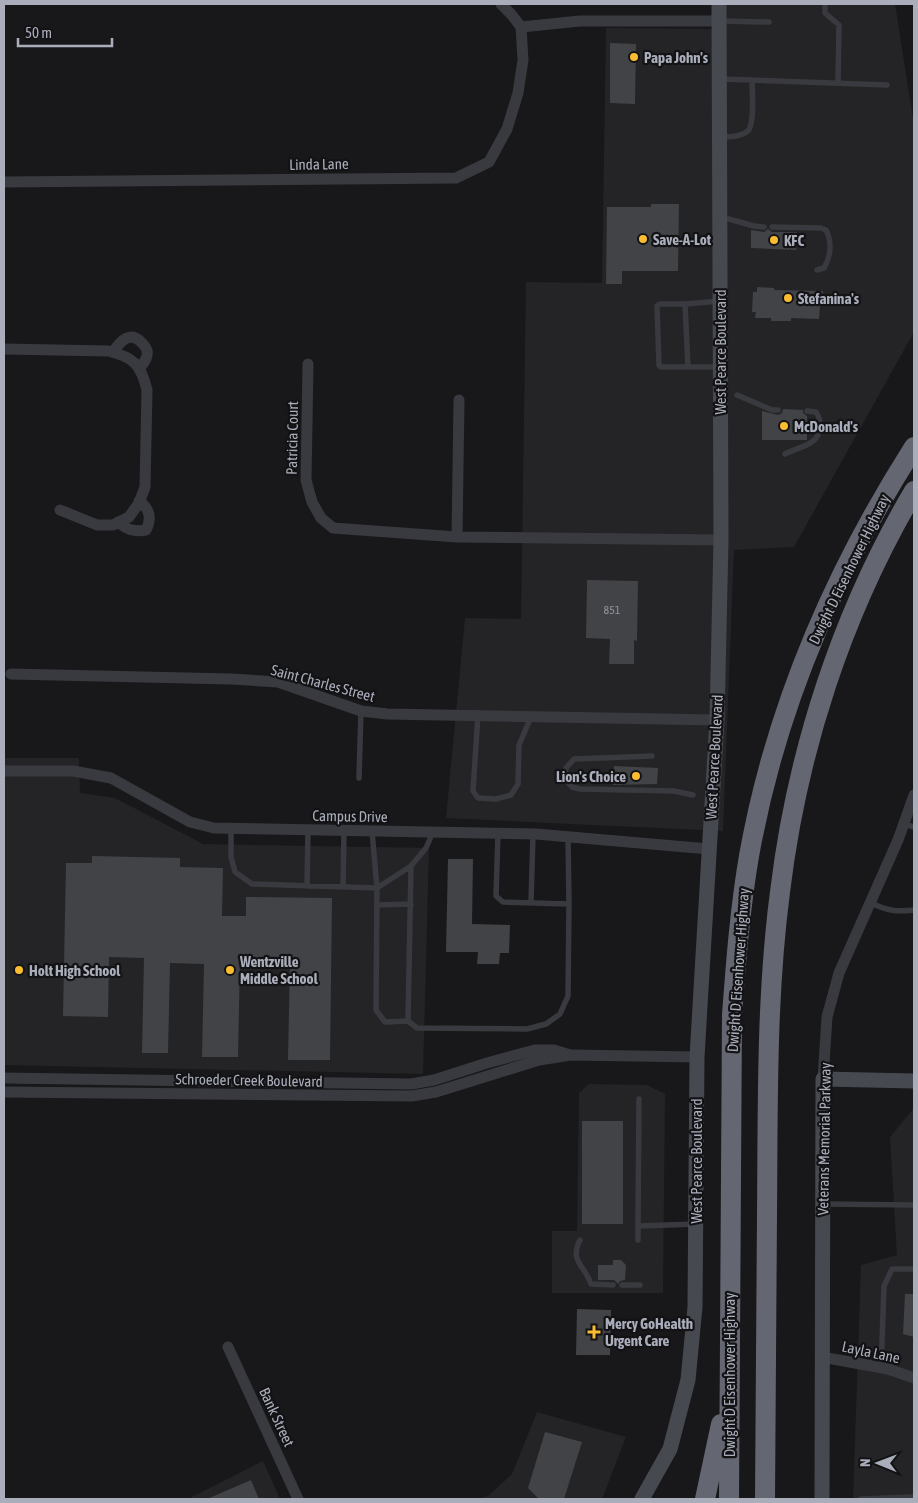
<svg xmlns="http://www.w3.org/2000/svg" width="918" height="1503" viewBox="0 0 918 1503" font-family="'Asap Condensed',sans-serif">
  <style>
    .built { fill: #242427 }
    .building { fill: #424347 }
    .lines { fill: none; stroke-linecap: round; stroke-linejoin: round }
    .lane { stroke: #393a3f; stroke-width: 5.5 }
    .street { stroke: #393a3f; stroke-width: 11 }
    .secondary { stroke: #474950; stroke-width: 15 }
    .highway { stroke: #646771; stroke-width: 20 }
    .poi-dot { fill: #fabc30; stroke: #131315; stroke-width: 2 }
    .labels { text-anchor: middle; dominant-baseline: central; stroke-width: 4.5; stroke-linejoin: round; paint-order: stroke }
    .number-label { font-size: 12px; fill: #90939e }
    .poi-label { font-size: 15px; font-weight: bold; fill: #aaaebb; stroke: #131315; text-anchor: start }
    .street-label { font-size: 15px; fill: #aaaebb; stroke: #131315 }
  </style>
  <rect width="100%" height="100%" fill="#18181a"/>
  <path class="built" d="M719,4H895L914,125V332L794,547L734,550L723,831L446,818L465,618L521,619L526,282L602,283L606,28L718,29Z
    M4,758H79L80,793L115,798L203,844L429,848L423,1074L4,1065Z
    M589,1084L647,1085L665,1094L663,1293H552V1231H577L579,1093Z
    M914,1108V1499H853L861,1265L897,1255L890,1137Z
    M537,1412L626,1437L602,1499H478L488,1496L512,1474Z
    M263,1461L280,1499H188Z"/>
  <path class="building" d="M610,43L636,44L635,104L610,103Z
    M651,204H679L678,271H622V284H606L607,207H651Z
    M768,229L772,232H797L796,250L751,248V230L764,232Z
    M757,287L774,288V290L823,291V305H820L819,319L791,318V321H771V318H755L756,312H752L753,292H757Z
    M783,409L803,410V413L807,416V440H762V411L778,415L782,413Z
    M587,580L638,581L637,641L634,640V664H609L610,639L586,638Z
    M614,766L658,768L657,784L613,785Z
    M92,856L180,858V867L223,868L222,916H246V897L332,898L330,1060H288L290,960L240,959L238,1057H202L204,964L170,963L168,1053H142L144,958L109,957L108,1017L63,1016L66,863H92Z
    M448,859H473L472,924L510,925L509,953H500L499,964H477L478,952H446Z
    M582,1121H623V1224H582Z
    M613,1260H621L626,1265L625,1280L620,1281L618,1284L614,1280H598V1265H613Z
    M905,1294H914V1337L903,1334Z
    M577,1309L611,1310L610,1355H576Z
    M545,1432L582,1442L564,1499H539L528,1488Z
    M251,1480L259,1499H207Z"/>
  <g class="lines">
    <path class="lane" d="M825,4V13L839,25L838,82
      M721,21L769,22
      M721,79L887,85
      M721,137C729,137 741,137 748,131C755,123 752,91 752,80
      M729,219L754,226L764,227
      M772,227L821,228L826,230C832,242 831,256 824,268L817,270
      M685,304L720,301
      M688,367L685,304H660L657,306L659,365L661,367H720
      M737,395L772,410H778
      M785,454C798,447 819,445 820,428C820,421 820,418 816,412L807,411
      M478,715L473,791L478,798L496,799L511,795L518,784L519,745L531,717
      M652,756L574,759L566,768V780L572,787L580,789L674,791L693,795
      M359,778L361,711
      M904,824L914,827
      M231,829V857L235,872L252,884L377,888L411,866
      M372,831L377,888L376,1010L385,1022L408,1021L411,866L426,848L433,832
      M498,833L496,896L503,902L569,904L568,837
      M307,886L308,830
      M343,887L344,831
      M531,903L533,834
      M871,903C888,911 896,912 914,910
      M377,905L411,904
      M408,1021L417,1028L527,1029L546,1024L560,1014L568,996L569,904
      M639,1099L638,1226L696,1224
      M823,1204L914,1205
      M580,1240C569,1262 585,1265 591,1284L613,1285
      M638,1240V1226
      M622,1285H640
      M881,1368L884,1286L892,1269H914
      M861,1499L914,1497"/>
    <path class="street" d="M501,4L511,14L521,27
      M521,27L580,21H719
      M4,182L456,178L489,162L507,129L518,93L523,60L521,27
      M4,349L108,351C134,357 141,365 147,390L145,487L139,503L129,517L113,525H97L60,510
      M113,352C121,340 131,330 143,344C146,348 148,350 147,355C147,360 142,365 139,369
      M308,364L306,480L312,502L321,518L333,528L457,537
      M459,400L457,537L721,540
      M118,522C127,530 134,532 146,530C152,518 150,509 139,501
      M11,674L231,679L278,682L361,711L387,714L717,720
      M4,771H73L111,778L190,822L214,828L536,834L709,849
      M4,1078L411,1084L434,1080L487,1063L535,1050H554L567,1054
      M823,1079L827,1017L839,973L898,840L914,795
      M4,1092L412,1096L436,1092L539,1060L571,1055L697,1057
      M228,1347L298,1499
      M822,1357L888,1369L914,1378"/>
    <path class="secondary" d="M642,1499L670,1449L688,1380L695,1307L697,1057L717,720L721,540L719,4
      M822,1499L823,1079L914,1081"/>
    <path class="highway" d="M705,1499L721,1424
      M729,1499L732,1015C736,961 740,909 749,856C775,710 835,571 914,447
      M765,1499C765,1404 767,1309 767,1214C768,1106 766,999 780,892C797,751 842,613 914,491"/>
  </g>
  <g class="poi-dot">
    <circle cx="634" cy="57" r="5"/>
    <circle cx="643" cy="239" r="5"/>
    <circle cx="774" cy="240" r="5"/>
    <circle cx="788" cy="298" r="5"/>
    <circle cx="784" cy="426" r="5"/>
    <circle cx="636" cy="776" r="5"/>
    <circle cx="19" cy="970" r="5"/>
    <circle cx="230" cy="970" r="5"/>
    <path d="M591.5 1324.5h5v5h5v5h-5v5h-5v-5h-5v-5h5z"/>
  </g>
  <g class="labels">
    <g class="number-label">
      <text x="612" y="610">851</text>
    </g>
    <g class="poi-label">
      <text x="644" y="57">Papa John's</text>
      <text x="653" y="239">Save-A-Lot</text>
      <text x="784" y="240">KFC</text>
      <text x="798" y="298">Stefanina's</text>
      <text x="794" y="426">McDonald's</text>
      <text x="626" y="776" text-anchor="end">Lion's Choice</text>
      <text x="240" y="961">Wentzville<tspan x="240" dy="17">Middle School</tspan></text>
      <text x="29" y="970">Holt High School</text>
      <text x="605" y="1323">Mercy GoHealth<tspan x="605" dy="17">Urgent Care</tspan></text>
    </g>
    <g class="street-label">
      <text transform="translate(319 164) rotate(-1)">Linda Lane</text>
      <text transform="translate(720 352) rotate(-90)">West Pearce Boulevard</text>
      <text transform="translate(292 438) rotate(-89)">Patricia Court</text>
      <text transform="translate(849 569) rotate(-64)">Dwight D Eisenhower Highway</text>
      <text transform="translate(323 683) rotate(15)">Saint Charles Street</text>
      <text transform="translate(714 757) rotate(-87)">West Pearce Boulevard</text>
      <text transform="translate(350 816) rotate(1)">Campus Drive</text>
      <text transform="translate(738 970) rotate(-86)">Dwight D Eisenhower Highway</text>
      <text transform="translate(249 1080) rotate(1)">Schroeder Creek Boulevard</text>
      <text transform="translate(824 1139) rotate(-89)">Veterans Memorial Parkway</text>
      <text transform="translate(696 1161) rotate(-90)">West Pearce Boulevard</text>
      <text transform="translate(871 1352) rotate(12)">Layla Lane</text>
      <text transform="translate(729 1375) rotate(-90)">Dwight D Eisenhower Highway</text>
      <text transform="translate(277 1417) rotate(65)">Bank Street</text>
    </g>
  </g>
  <rect width="918" height="1503" fill="none" stroke="#aaaebb" stroke-width="10"/>
  <g transform="translate(878 1463) rotate(271)" stroke="#131315" stroke-width="4" paint-order="stroke">
  <path d="M0-4L9 19L0 12L-9 19Z" fill="#aaaebb"/>
  <text y="-8" font-size="14" font-weight="bold" text-anchor="middle" fill="#aaaebb">N</text>
  </g>
  <path d="M18 38v8h94v-8" fill="none" stroke="#aaaebb" stroke-width="2.5"/>
  <text x="25" y="38" font-size="15" fill="#aaaebb" stroke="#131315" stroke-width="4" paint-order="stroke">50 m</text>
</svg>
